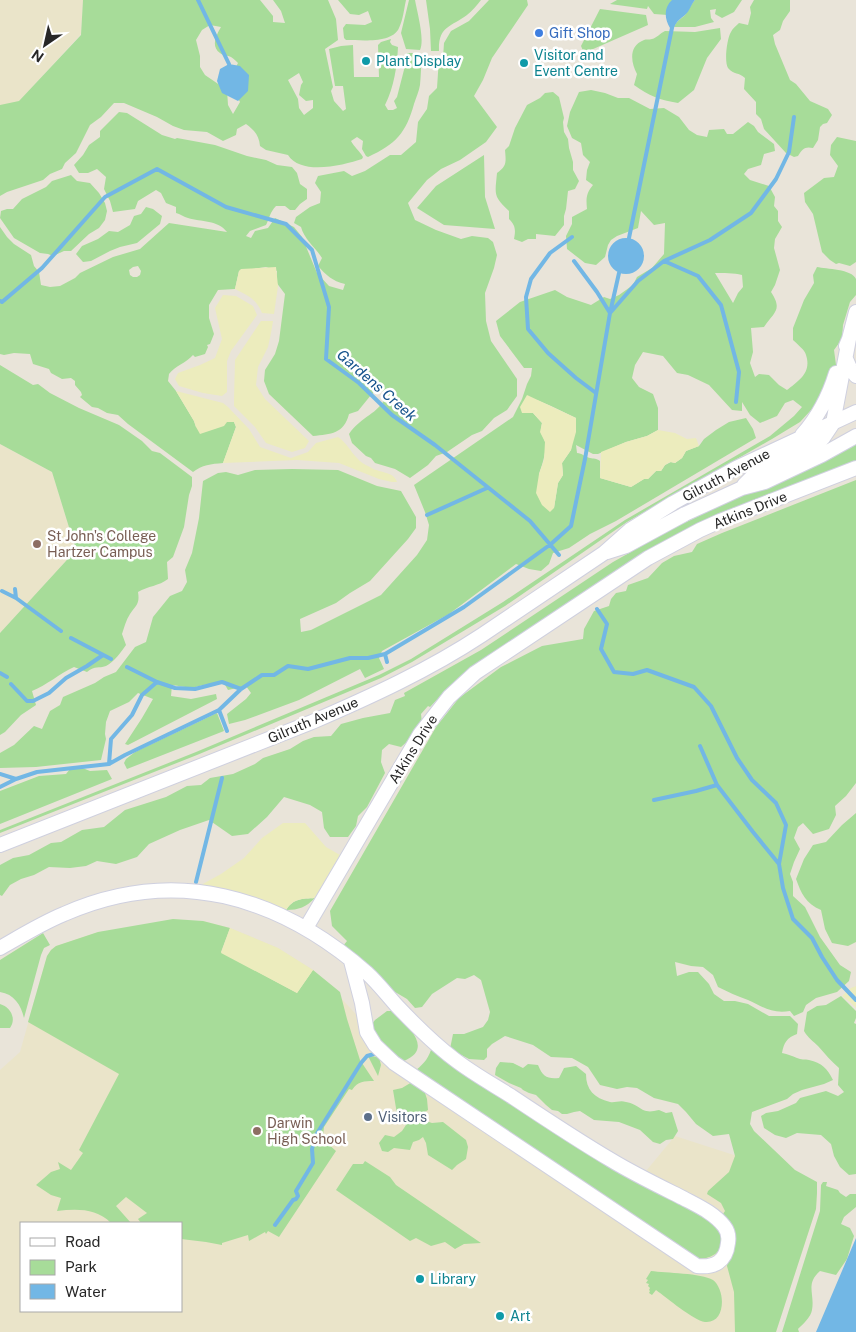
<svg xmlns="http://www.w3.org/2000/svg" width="856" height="1332" viewBox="0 0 856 1332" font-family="'Public Sans',sans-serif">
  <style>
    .education { fill: #eae4c9; fill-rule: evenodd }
    .green { fill: #a7dc99; fill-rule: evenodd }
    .sand { fill: #ececbd }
    .water { fill: #72b7e5 }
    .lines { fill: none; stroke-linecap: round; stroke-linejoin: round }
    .stream { stroke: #72b7e5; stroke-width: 4 }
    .minor-casing { stroke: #cfd0df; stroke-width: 16 }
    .minor { stroke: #fff; stroke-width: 14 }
    .shop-dot { fill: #3f7fe0; stroke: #fff; stroke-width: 2 }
    .culture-dot { fill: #0f9aa8; stroke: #fff; stroke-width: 2 }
    .education-dot { fill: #8d6e63; stroke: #fff; stroke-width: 2 }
    .service-dot { fill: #5c6f8a; stroke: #fff; stroke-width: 2 }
    .labels { text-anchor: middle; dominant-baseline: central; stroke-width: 5; stroke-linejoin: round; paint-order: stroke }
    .shop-label { font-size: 14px; fill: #366cbe; stroke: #fff; text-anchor: start }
    .culture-label { font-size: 14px; fill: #0d838f; stroke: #fff; text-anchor: start }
    .street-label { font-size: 14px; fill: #272727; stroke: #fff }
    .education-label { font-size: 14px; fill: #785e54; stroke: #fff; text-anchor: start }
    .service-label { font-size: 14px; fill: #4e5e75; stroke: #fff; text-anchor: start }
    .water-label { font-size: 15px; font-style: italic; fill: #16538c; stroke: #fff }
  </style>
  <rect width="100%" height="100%" fill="#e9e4d9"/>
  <path class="education" d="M0,0H83L81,34L0,122Z
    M0,444L52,472L76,550L0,633Z
    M203,921L230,928L278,948L313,970L340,997L387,1048L621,1207L646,1171L675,1136L817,1182V1193L816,1209L776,1332H0V1070L20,1052L47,956L51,950L56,946L98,932ZM21,1223H181V1311H21Z"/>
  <path class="green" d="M83,0H260L273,16V22L285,23L281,11L273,0H328L336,19L338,40L325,49L333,87L331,91L334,101L343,111L346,109L343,86H335L329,49L341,46L353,45L354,77H379L378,45L381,42L391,39L390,42L392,45L398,47C397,67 394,87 385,105L388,110H393L397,108L394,101L397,97L405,66L404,60L407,53H419L422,54C421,64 421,75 420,85C419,91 416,98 414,104C406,133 396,144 368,157L366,156L362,149L363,141L357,137L351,141C354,147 359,150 363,157L362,159C344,165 301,176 288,155L266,150L260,146C259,135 254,130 246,124L237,129L236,135L223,141L207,132L184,130L173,126L157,117L124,103H114L101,117L90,125L76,153L65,163L62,169L50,174L43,180L7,192L0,196V105L19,101L81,35ZM210,25L221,27C217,34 210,46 220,53C223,56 228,55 231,57C234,59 236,61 238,63C230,77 233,88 240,102L233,114L228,105L227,90L205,75L200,67V56L196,40L202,30ZM299,73L303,82L301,85L299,95L306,101L313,100V108L304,115L299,108L298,99L288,80Z
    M338,0H406C404,9 403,20 399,28C392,44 361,40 346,40L344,38L343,28L346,24L365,25L372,22L368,11L359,15L350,14Z
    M409,0H415C417,12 425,39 420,50L406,49L401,33Z
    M426,0H481C477,5 472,11 467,15C451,27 438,26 439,51H431L430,29Z
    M489,0H527L528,5L492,58L483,80L474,96L497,127L486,142L460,160L441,169L427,180L408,203L415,220L436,230L461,239L472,236L488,238L493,242L497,255L494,268L485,293L486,321L491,341L517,379V396L507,410L494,418L482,431L472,435L447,452L436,456L428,465L410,478L395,469L375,463L371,458L366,456L352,443L349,434C361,416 378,415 387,395L379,388L371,395L358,411L349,414C344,434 331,434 313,436L269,394L264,381L265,370L275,354L279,341L285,294L276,282L277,271L266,267L239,271L235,289L218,290L209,305V318L214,334L210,344L207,345L208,347L205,354L195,357L193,355C186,363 175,366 169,374L168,381L176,391L194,421L196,427L226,422H234L236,427L223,463C211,464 202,465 193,472L128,424L118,415L107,413L98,408L92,407L80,397L82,395L81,392L75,385V381L71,378L62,379L51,373L49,369L33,364L30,354L14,353L4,355L0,354V227L7,237L14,244L31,255L34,266L39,272L41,285L50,287L60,286L75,278L80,273L113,257L140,249L169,223L227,232C218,220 201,222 188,218C184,217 180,214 176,213V207L166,203L161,193L156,190L138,201L135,209L113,212L110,201L104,189L106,177L97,169L88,173H79L74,165L83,155L89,145L100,137V131L119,112L127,113L162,135L175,139L177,138L215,145L247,156L266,160L277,165L292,167L297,173L300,184L307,189V199L300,204L295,210H290L285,206H276C270,212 270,217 266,225L250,231L246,236L251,238L255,231L268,228L275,218L294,227L302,237L317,273L329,286L343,290L345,284C332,281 326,275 318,266L322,258C315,247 304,239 301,227L294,223L296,217L310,207L320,203L321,192L315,183L318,176L344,171L352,176L365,171L390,155H401L416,142L418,122L427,109L429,96L437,88L439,58H443L444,43L451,31L469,21ZM138,266L141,271L140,275L137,277H133L130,275L129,270L133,267Z
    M617,0H689L668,15L654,14L648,6L647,9L610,4Z
    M695,0H742L734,12L722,18L715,14L716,9L710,10L711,18L714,22L695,27H674C677,20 680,20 685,15C689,10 691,4 695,0Z
    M754,0H790V11L783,21L780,30L773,35L775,44L790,80L796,84L810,101L828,109L832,115L827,123L823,124L820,127L818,140L813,148C805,146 802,149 798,156L794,157L786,153L764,129L761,119L756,114V102L744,89L745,78C739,72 734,75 728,68C724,62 727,38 731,32C732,29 736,26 739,23L748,25L751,13L750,7Z
    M600,9L646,15L648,25L584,53L581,46Z
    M720,28L721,39L707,58L694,90L678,103C660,100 649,96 634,85L637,74C631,63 628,46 644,40C646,39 649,40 652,39C657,38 660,33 665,31L695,32Z
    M591,90L605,93L618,98H629L650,109L664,108L679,117L689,130L697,135L707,137L709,130L724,129L727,134H733L748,122L754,126L758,132L774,144L775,151L764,154L761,165L748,169L744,174L750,180L769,186L775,197L774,206L778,211V221L782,227L775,239L774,248L780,270L775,285L771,292C783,310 774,312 764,327L751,328L753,352L750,363L755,377L759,374L769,375L779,385L787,390C798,381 812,373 806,355C805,350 797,344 793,340V328L804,300L814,283L813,275L817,267C826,269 852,269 856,279C856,283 856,290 856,295L850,302L843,325L842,339L834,350L836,365L830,375L816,407L812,409L800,422L772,439L627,522L505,606L412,662L381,678L197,755L0,833V830L196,752L379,675L411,659L503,602L625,520L770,436L794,416L802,407L793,400L785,403L777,416L760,423L750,415L742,402V411L732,410L709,385L688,375L677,373L663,356L643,352L635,365L632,378L639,387L653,394L658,408V430L647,436L626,442L598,454H593L576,445L577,453C582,453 585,457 590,458C594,459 596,458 600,461V478L631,487L644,479H648L656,471H661L665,465L671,462L675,463L682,458L686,451L699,446L704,439L716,430L729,422L746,418L753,429L756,438L616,521L590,534L569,548L553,553L549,564L541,571L529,569L516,564L449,614L382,651L379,658L384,669L365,678L360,669L299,700L245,720L229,724L227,714L246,699L251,693L246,686L228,690L224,683L203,685L192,688L172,685L171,696L191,699L216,694L217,699L128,745L125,744L142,718L153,699L138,693L129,702L110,711L106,722L105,734L106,739L101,760L36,767L0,768V753L14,745L34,726L42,729L50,711L60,705L63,697L95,683L104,677L116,672L135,647L146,642L153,617L170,596L182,591L187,582L185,570L192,553L199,518L203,481L218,473L226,472L238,475L255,470L292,469L338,470L377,486L401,491L416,517V528L408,539L370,581L350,593L336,603L300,619L301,632L311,630L381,595L417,555L427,540L429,525L425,512L414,485L513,417L522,399L527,384L531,376L532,368H524L500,336L496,321L520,302L555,290L567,297L591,305L604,297L610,299L619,295L633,285L637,277L652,268L664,254L665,223L654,225L641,211L638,228L617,236L611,240L608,245L605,257L596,265L585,263L567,249L566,236L572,224V217L587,209C586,199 586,193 593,185L586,180L587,170L590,162L583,155L581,143L572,138L567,126L570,112L579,92ZM715,273C723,273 734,273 742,275L743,287L738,293L733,303ZM537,400L551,406L576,418L571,450L562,463L563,475L558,483L554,508L539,474C542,465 547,451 545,442C543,432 539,437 542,423L533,413H522Z
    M553,92L559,97L564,118L563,122L564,132L568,139L569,148L573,162V170L579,181L575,189L568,191L566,209L564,216V225L555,236L536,234V239H528L522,242L514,239C516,229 515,225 509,219V211C493,196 495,195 497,173C507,166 506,162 505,150L509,146L515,128L527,105L540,98L545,93Z
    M837,137L856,141V262L850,266L839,263L836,264L830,260L822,252L813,214L805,202L804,193L824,178L834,177L838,166L830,155L831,145Z
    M484,155L485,197L495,229L444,225L417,208L436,186Z
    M71,175L77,181L90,183L99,193L105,203L107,211L105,220L99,228L89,234L71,251H64L53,256L48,254L40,253L14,238L0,218L1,211L7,209H13L22,199L46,187L52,181Z
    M146,207L153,209L162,216L160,224L137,243L120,247L110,251L91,261L83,262L76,254L82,246L98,239L109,231L118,232L130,225L134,216L141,214Z
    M0,365L33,385L38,384L50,393L79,408L119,425L142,441L152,451L160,453L192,477V486L189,495L184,527L173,557L167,562L168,579C159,586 148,586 138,592C140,604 136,605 130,614C126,620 124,628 122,634L126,645C121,652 114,662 106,666C98,669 96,665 87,672L74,667C59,674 47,685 32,691L36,705L21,715L5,732L0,735V633L76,550L52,472L0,444Z
    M856,439V463L676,535L619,569L502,647L472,668L448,688L430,707L428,706L421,714L422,723L410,739L401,747L389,744L382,750L381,762L385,773L367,807L358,816L356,826L348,837H330L324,828L322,812L310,805L284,797L267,817L248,834L232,836L209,820L180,830L149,844L137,857L116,864L97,861L86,866L70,868L49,867L34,875L21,879L10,885L2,896L0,895V865L13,858L29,855L51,843L61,842L82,830L104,827L125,810L166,797L187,786L201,785L210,778L233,774L255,764L263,758L290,749L303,741L314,737L331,736L341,724L363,718L390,713L395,700L405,696L404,693L481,650L613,562L672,529Z
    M856,480V783L846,796L835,806L836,815L829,829L813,834L803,823L798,827L794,838L800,849L794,862L790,874L793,882V896L805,907L820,937L840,965L851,972L849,981L837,992L816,998L806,1005L803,1012L794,1016L790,1011C772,1014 763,1007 748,1000C737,996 728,992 718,987L713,975L703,967L691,966L675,962L677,976L689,972H698L709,984L714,994L724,1001H735L748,1004L769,1016H790L798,1024L797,1034C787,1038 784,1042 782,1053C788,1054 792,1056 797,1058C801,1060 805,1059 809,1060C822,1063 827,1068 833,1080L824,1084L802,1090L793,1094L787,1099L752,1112L750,1124L754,1131L795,1170L817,1182V1193L816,1209L776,1332H735L734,1292L727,1266L728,1260L721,1217L725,1211L721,1203L707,1194L708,1191L729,1172L735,1156L729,1134L713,1136L696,1124L686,1112L678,1104L654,1098L637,1088L627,1087L617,1089L600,1085L588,1067L572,1058L551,1057L533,1045L505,1036L492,1044L487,1049V1057L484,1060L469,1059L450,1049L453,1034H464L483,1027L488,1020L490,1012L481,980L474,975L465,979L457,978L432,994L422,1007L415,1008L407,999L390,989L343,946L347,941L332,926L330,911L436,727L459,698L501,667L542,646L583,639L584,629L594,611L609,606L611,599L616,593L626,591L628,585L648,578L662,563L674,556L692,552L697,544L722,533Z
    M217,713L224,731L127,769L124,763L126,759L135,752Z
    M78,767L85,769L90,771L107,770L112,779L0,824V791L39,776L66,774L70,769Z
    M856,813V942L848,946L832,943L825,929L821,910C806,904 801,893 796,879L804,859L813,845L826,842L842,825Z
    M315,898C306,907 299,910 286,910C294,898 302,899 315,898Z
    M173,919L203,921L230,928L221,952L297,993L313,970L340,992L347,1019L360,1060L374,1081C364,1081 358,1081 352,1090L349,1089L324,1127L323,1135L319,1137L320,1142H326L336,1151L279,1237L268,1231L266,1234L265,1232L249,1241L248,1235L222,1243V1245L206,1242L181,1239V1223H141L138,1219L147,1213L126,1197L116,1206L131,1223L133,1222L135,1223H111C96,1208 77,1209 57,1211L61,1198L51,1195L36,1185L51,1172L60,1169L58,1162L71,1170L83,1153L79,1150L119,1074L28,1022L47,956L51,950L56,946L98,932Z
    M43,933L50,945L44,948L41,955L24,1018C21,1005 14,994 0,992V960Z
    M841,996L856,1011V1018L854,1023L856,1024V1174L849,1175L840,1167L834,1156L831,1144L821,1135L797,1133L786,1138L775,1135L764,1128L761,1116L766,1113L778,1111L796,1103L800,1098L826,1091L838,1096L844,1092L838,1085L839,1068C831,1061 825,1054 818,1046C813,1041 808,1038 804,1031L807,1012L817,1006L826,1005Z
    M0,1004C10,1007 17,1018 10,1028H0Z
    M387,1011H393C406,1025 435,1048 404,1061L382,1047L371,1025L375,1020Z
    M432,1047L714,1221C716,1224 721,1230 722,1234C726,1252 709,1261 694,1258L416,1070C425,1063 429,1057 432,1047Z
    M368,1056L379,1057L381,1065L378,1076Z
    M500,1062L513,1063L523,1068L528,1064L538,1065C543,1077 547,1079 559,1078L564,1068L576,1066L586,1074C586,1090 594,1098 610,1102C615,1103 620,1100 626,1102C642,1105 640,1115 659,1110L666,1113L672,1112L678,1131L673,1139L666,1140L660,1144L653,1142L640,1130L619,1122L594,1120L580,1111L574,1112L567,1114H562L558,1111L552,1110L546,1105L536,1095L529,1093L523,1090L521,1088L509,1083L495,1075L496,1068Z
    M412,1082L423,1087L427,1099L428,1110L423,1113L426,1121L432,1123L443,1122L466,1140L468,1147L466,1159L457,1165L452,1170L428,1155L426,1143L423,1137L419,1140L413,1142L410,1150L394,1148L388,1152L382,1151L379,1143L385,1135L394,1137L402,1131L406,1125L397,1114L393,1090L402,1088Z
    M365,1161L390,1177L396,1185L481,1243L464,1244L455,1249L445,1242L431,1246L416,1238L410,1241L336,1190L353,1164H363Z
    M823,1182H827L826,1186L838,1190L840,1193L846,1197L850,1194H856V1207L844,1217L841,1224L850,1228L854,1236L847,1259L836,1275L820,1271C805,1284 815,1294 812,1310C811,1317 803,1324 798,1329L799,1332H782L820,1211L821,1185Z
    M651,1271C666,1273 701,1273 713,1280C726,1290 726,1324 705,1322C693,1320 667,1298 656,1290L652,1295L649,1293L650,1291L649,1290L650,1288L648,1286L649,1284L646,1283L648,1280L646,1279Z"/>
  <path class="sand" d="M276,267L278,286L274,314L262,313C256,298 248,296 235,289L239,271L241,269Z
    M223,295L236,296L253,306L257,315L231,351L227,361V392L222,396L203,393L179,386L175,379L178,373L200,365L215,358L222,339L215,308Z
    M261,321H273L271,333L268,347L258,367L256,385L265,399L309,441L305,448L292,452L266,443L255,427L234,406V400L235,360Z
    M176,391L223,403L228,407L249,429L260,447L291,458L308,452L316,443L338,437C346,442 350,451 357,458C360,462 365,465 370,467C378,473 394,471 397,482H392L379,479L339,463L297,460L223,463L236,427L234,422H227L224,426L200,434L196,427L194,421Z
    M527,395L576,418V432L571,450L562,463L563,475L558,483L554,508L550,512L542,505L536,493L539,474L544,460L545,442L540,432L542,423L533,413H522L520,407Z
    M658,430L675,433L687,439L696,438L699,446L686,451L682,458L675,463L670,462L665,465L661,471H656L648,479H644L631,487L600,478L601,452L626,442L647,436Z
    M283,823H305L326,847L340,855L315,898C301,899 294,898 286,910L237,892L201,885L221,874L244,858L262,838Z
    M230,928L278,948L313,970L297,993L221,953Z
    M856,986V1008L850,1002L842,996L851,988Z"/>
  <path class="water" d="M672,0H695C691,4 690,11 685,15C680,19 677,21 674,27L670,28C664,18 664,7 672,0Z
    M229,64L240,66L249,75L248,91L238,101L222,93L217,81L220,69Z
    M608 256a18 18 0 1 1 36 0a18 18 0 1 1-36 0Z
    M856,1238V1332H816Z"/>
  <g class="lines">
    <path class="stream" d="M198,0L229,64
      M572,237L550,253L531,279L526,297L528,329L548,353L576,378L596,393
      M629,238L673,23
      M574,261L597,292L610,313L638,281L664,261L710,240L751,213L776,179L789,152L794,117
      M664,261L698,276L721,305L739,372L736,402
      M0,301L2,302L42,268L105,197L157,169L226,207L286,224L312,250L329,307L326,359L359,383L392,415L435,445L530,521L559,555
      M427,515L487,488
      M15,589L16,598
      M2,591L16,598L61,631
      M597,609L607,624L601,649L614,672L633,674L647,670L694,687L711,706L737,758L752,780L776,803L786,825L779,864L783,888L793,919L812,938L822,957L837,980L856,1000
      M71,638L111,659
      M387,662L385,654L464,607L551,544L571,526L585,459L610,313L619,273
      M127,667L157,682
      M0,673L7,677
      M11,684L27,701H33L49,693L66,678L87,666L103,655
      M219,710L227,731
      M700,746L717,785L753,832L779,864
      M109,764L111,739L132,715L142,695L157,682L175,688L195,689L222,682L241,689
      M0,774L16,779
      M0,787L16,779L37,772L109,764L125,755L219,710L241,689L262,675H274L288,666L308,669L350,658H368L385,654
      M654,800L696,791L717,785
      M196,882L222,778
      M275,1225L293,1200L296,1199L298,1196L296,1191L313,1163L312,1149L316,1135L361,1063L367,1056L374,1054"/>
    <defs>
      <path id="minor" d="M846,346L849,339L856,312
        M846,359L850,368L856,376
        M802,435C818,417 829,396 836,373
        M744,485L752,477L781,461L816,445L823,438L833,423L849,339
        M607,552L626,546L685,514L742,488L765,482L822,455L856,436
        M0,845L312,722C370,697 429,670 482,635L604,553L630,530L673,503L736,468L856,412
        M306,928L420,734L449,697L475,673L648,558L700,530L720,521L856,468
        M0,948C21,936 42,923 64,914C175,865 279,896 367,973C378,983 387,995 397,1006C415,1025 433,1043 454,1059C472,1073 492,1084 511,1096C544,1118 577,1140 611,1160C634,1174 659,1186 683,1198C698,1206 714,1213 724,1226C728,1231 729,1237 728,1243C726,1262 714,1268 697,1266L394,1063L375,1045L367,1032L362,1003L351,961"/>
    </defs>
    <use href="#minor" class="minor-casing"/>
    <use href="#minor" class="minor"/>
  </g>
  <circle class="shop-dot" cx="539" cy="33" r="5"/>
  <g class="culture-dot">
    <circle cx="366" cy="61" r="5"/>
    <circle cx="524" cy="63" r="5"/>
    <circle cx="420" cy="1279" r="5"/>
    <circle cx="500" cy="1316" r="5"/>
  </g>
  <g class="education-dot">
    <circle cx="37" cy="544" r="5"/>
    <circle cx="257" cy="1131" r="5"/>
  </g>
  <circle class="service-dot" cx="368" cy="1117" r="5"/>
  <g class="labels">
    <g class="shop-label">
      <text x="549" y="33">Gift Shop</text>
    </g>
    <g class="culture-label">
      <text x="534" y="55">Visitor and<tspan x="534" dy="16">Event Centre</tspan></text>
      <text x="376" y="61">Plant Display</text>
      <text x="430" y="1279">Library</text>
      <text x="510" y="1316">Art</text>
    </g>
    <g class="street-label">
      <text transform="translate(726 475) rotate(-28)">Gilruth Avenue</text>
      <text transform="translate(750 510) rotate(-22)">Atkins Drive</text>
      <text transform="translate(313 720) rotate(-23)">Gilruth Avenue</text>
      <text transform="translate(413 749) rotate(-58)">Atkins Drive</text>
    </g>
    <g class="education-label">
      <text x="47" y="536">St John's College<tspan x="47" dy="16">Hartzer Campus</tspan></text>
      <text x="267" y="1123">Darwin<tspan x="267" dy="16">High School</tspan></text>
    </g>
    <g class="service-label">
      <text x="378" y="1117">Visitors</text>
    </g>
    <g class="water-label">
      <text transform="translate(377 385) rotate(41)">Gardens Creek</text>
    </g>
  </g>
  <rect x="20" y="1222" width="162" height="90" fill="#ffffff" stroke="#a9a9a9"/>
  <rect x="30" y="1238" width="25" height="8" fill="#ffffff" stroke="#a9a9a9"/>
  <text x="65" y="1247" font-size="15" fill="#272727">Road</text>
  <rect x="30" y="1260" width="25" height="15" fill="#a7dc99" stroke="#a9a9a9"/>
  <text x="65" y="1272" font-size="15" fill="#272727">Park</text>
  <rect x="30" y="1284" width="25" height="15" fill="#72b7e5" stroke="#a9a9a9"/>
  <text x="65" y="1297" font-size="15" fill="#272727">Water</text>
  <g transform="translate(45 45) rotate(214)" stroke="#ffffff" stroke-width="4" paint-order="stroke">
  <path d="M0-4L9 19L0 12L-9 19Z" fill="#272727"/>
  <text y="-8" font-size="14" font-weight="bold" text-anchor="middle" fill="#272727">N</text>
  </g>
</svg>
